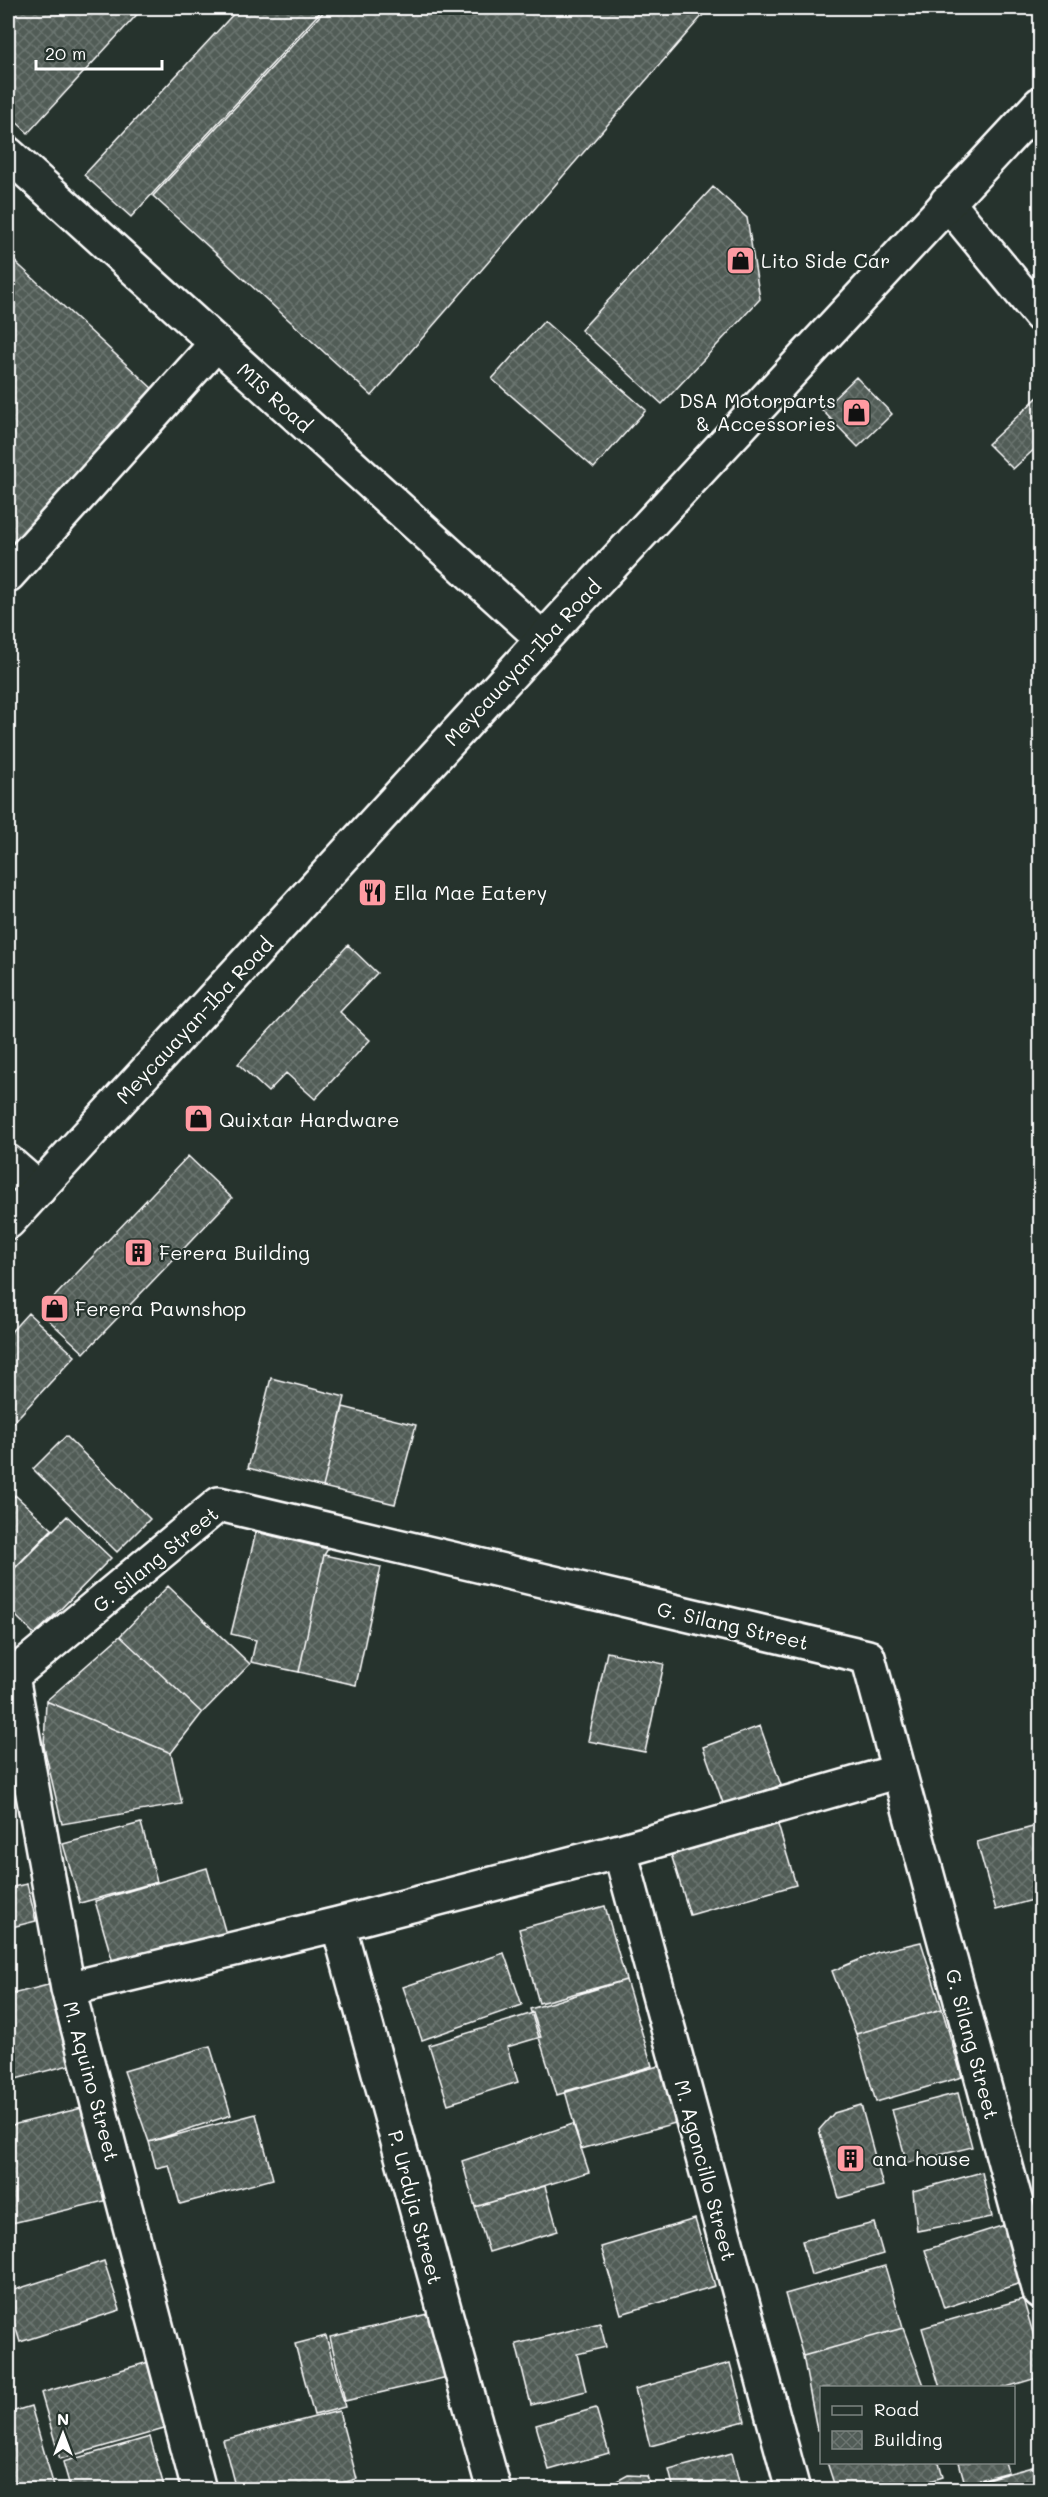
<svg xmlns="http://www.w3.org/2000/svg" width="1048" height="2497" viewBox="0 0 1048 2497" font-family="Mali,sans-serif">
  <style>
    .building { fill: url(#building-cross-hatch); stroke: #fff; stroke-width: 1.5 }
    .lines { fill: none; stroke-linecap: round; stroke-linejoin: round }
    .minor-casing { stroke: #fff; stroke-width: 38 }
    .major-casing { stroke: #fff; stroke-width: 38 }
    .minor { stroke: #26332d; stroke-width: 33 }
    .major { stroke: #26332d; stroke-width: 33 }
    .labels { text-anchor: middle; dominant-baseline: central; stroke-width: 4.5; stroke-linejoin: round; paint-order: stroke }
    .poi-label { font-size: 20px; fill: #fff; stroke: #26332d; text-anchor: start }
    .street-label { font-size: 20px; fill: #fff; stroke: #26332d }
  </style>
  <defs>
    <pattern id="building-cross-hatch" width="8" height="8" patternUnits="userSpaceOnUse" patternTransform="scale(1.5)"><rect width="8" height="8" fill="#515c57"/><path d="M0 0l8 8M0 8l8-8" fill="none" stroke="#6b7470"/></pattern>
  </defs>
  <rect width="100%" height="100%" fill="#26332d"/>
  <filter id="ink" filterUnits="userSpaceOnUse"><feTurbulence type="fractalNoise" baseFrequency=".0167" numOctaves="2"/><feDisplacementMap in="SourceGraphic" scale="12" xChannelSelector="R" yChannelSelector="G"/><feConvolveMatrix kernelMatrix="1 2 1 2 8 2 1 2 1" color-interpolation-filters="sRGB"/></filter>
  <g filter="url(#ink)">
    <path class="building" d="M8,8H143L28,133L8,114Z
      M239,8H324L131,217L84,175Z
      M327,8H709L372,396L153,196Z
      M713,187L747,218L760,299L662,404L581,330Z
      M8,255L154,390L8,548Z
      M544,321L646,410L594,468L492,379Z
      M856,377L892,414L858,447L822,410Z
      M1038,397L1040,400V444L1013,469L988,444Z
      M348,945L377,973L340,1012L370,1040L315,1099L286,1073L268,1092L238,1064Z
      M188,1156L232,1198L84,1353L40,1312Z
      M28,1313L75,1356L8,1428V1335Z
      M271,1378L345,1397L323,1487L248,1468Z
      M343,1407L416,1425L395,1504L323,1487Z
      M66,1436L150,1519L117,1552L33,1469Z
      M15,1495L52,1529L8,1575V1503Z
      M67,1516L111,1558L35,1635L8,1608V1575Z
      M256,1532L328,1549L324,1555L299,1672L251,1662L256,1640L231,1634Z
      M324,1555L381,1567L356,1685L299,1672Z
      M168,1586L250,1664L202,1713L120,1636Z
      M120,1636L202,1713L171,1753L46,1701Z
      M607,1652L664,1664L645,1752L588,1741Z
      M46,1701L171,1753L182,1804L62,1824L44,1747Z
      M760,1726L781,1785L724,1806L703,1747Z
      M773,1808L796,1885L690,1915L666,1838Z
      M141,1823L157,1882L80,1903L63,1844Z
      M1040,1825V1898L996,1910L977,1842Z
      M207,1868L228,1941L116,1973L95,1901Z
      M27,1884L36,1921L8,1928V1888Z
      M605,1906L626,1980L539,2003L519,1929Z
      M921,1942L942,2009L856,2034L832,1971L878,1952Z
      M504,1953L522,2005L422,2040L403,1987Z
      M626,1980L652,2066L557,2095L530,2009Z
      M52,1984L73,2064L8,2081V1995Z
      M942,2009L962,2077L876,2102L856,2034Z
      M533,2013L541,2037L507,2047L518,2082L448,2104L429,2045Z
      M210,2046L231,2115L149,2142L124,2071Z
      M670,2063L686,2120L581,2149L565,2091Z
      M958,2093L972,2147L907,2163L892,2110Z
      M861,2105L883,2186L839,2198L819,2130L834,2113Z
      M82,2108L104,2201L8,2224V2126Z
      M256,2114L273,2179L180,2204L169,2165L156,2168L149,2142Z
      M573,2124L589,2172L475,2207L462,2161Z
      M982,2172L992,2217L917,2231L913,2191Z
      M545,2186L558,2231L489,2252L475,2207Z
      M695,2219L715,2286L621,2314L601,2247Z
      M874,2223L883,2254L811,2275L802,2241Z
      M1008,2224L1027,2281L944,2308L925,2250Z
      M104,2261L120,2310L20,2342L8,2303V2292Z
      M885,2266L903,2328L803,2356L785,2294Z
      M1023,2299L1040,2357V2377L1003,2388H940L922,2328Z
      M436,2312L452,2376L345,2401L330,2337Z
      M600,2323L606,2347L577,2354L586,2391L531,2405L516,2344Z
      M903,2328L925,2388H822V2429L817,2430L803,2356Z
      M326,2336L345,2407L314,2415L295,2344Z
      M159,2359L178,2425L60,2459L41,2393Z
      M730,2363L745,2421L650,2446L635,2389Z
      M31,2406L55,2490H8V2413Z
      M596,2408L609,2453L549,2470L536,2425Z
      M339,2411L357,2479L315,2490H236L223,2440Z
      M150,2437L165,2490H71L63,2462Z
      M732,2453L741,2490H674L669,2470Z
      M827,2462H939L943,2477L902,2490H836Z
      M959,2462H1005L1008,2472L965,2484Z
      M1040,2465V2490H982L979,2481Z
      M628,2475L647,2476L652,2490H609L608,2486Z"/>
    <g class="lines">
      <defs>
        <path id="minor" d="M8,154L543,639
          M947,202L1040,315
          M8,575L216,344
          M8,1162L39,1189
          M8,1668L12,1676L68,1989L199,2490
          M12,1676L219,1504L868,1657L1040,2292
          M620,1851L793,2490
          M338,1924L494,2490
          M68,1989L338,1924L620,1851L899,1771"/>
        <path id="major" d="M8,1222L543,639L1040,104"/>
      </defs>
      <use href="#minor" class="minor-casing"/>
      <use href="#major" class="major-casing"/>
      <use href="#minor" class="minor"/>
      <use href="#major" class="major"/>
    </g>
  </g>
  <defs>
    <symbol id="shop-square" viewBox="-11 -11 22 22"><rect x="-9" y="-9" width="18" height="18" rx="4" fill="#ff9aa2" stroke="#26332d"/><path d="M-5-2.5h2.3a2.7 3.5 0 0 1 5.4 0H5L5.5 6h-11ZM-1.5-2.5h3a1.5 2.3 0 0 0-3 0Z" fill="#111"/></symbol>
    <symbol id="restaurant-square" viewBox="-11 -11 22 22"><rect x="-9" y="-9" width="18" height="18" rx="4" fill="#ff9aa2" stroke="#26332d"/><path d="M-5-6h1v4h1v-4h1v4h1v-4h1v5L-1.5 .5V6h-2V.5L-5-1ZM5-6V6H3V1.5H1.5Q1.5-4 5-6Z" fill="#111"/></symbol>
    <symbol id="building-square" viewBox="-11 -11 22 22"><rect x="-9" y="-9" width="18" height="18" rx="4" fill="#ff9aa2" stroke="#26332d"/><path d="M-4-6H4V6H1V3H-1V6H-4ZM-2.5-4.3h1.7v1.8h-1.7ZM.8-4.3h1.7v1.8H.8ZM-2.5-1h1.7V.8h-1.7ZM.8-1h1.7V.8H.8Z" fill="#111"/></symbol>
  </defs>
  <g fill-rule="evenodd">
    <use href="#shop-square" x="724" y="244" width="33" height="33"/>
    <use href="#shop-square" x="840" y="396" width="33" height="33"/>
    <use href="#restaurant-square" x="356" y="876" width="33" height="33"/>
    <use href="#shop-square" x="182" y="1102" width="33" height="33"/>
    <use href="#building-square" x="122" y="1236" width="33" height="33"/>
    <use href="#shop-square" x="38" y="1292" width="33" height="33"/>
    <use href="#building-square" x="834" y="2142" width="33" height="33"/>
  </g>
  <g class="labels">
    <g class="poi-label">
      <text x="761" y="260">Lito Side Car</text>
      <text x="836" y="400" text-anchor="end">DSA Motorparts<tspan x="836" dy="23">&amp; Accessories</tspan></text>
      <text x="394" y="892">Ella Mae Eatery</text>
      <text x="219" y="1119">Quixtar Hardware</text>
      <text x="159" y="1252">Ferera Building</text>
      <text x="75" y="1308">Ferera Pawnshop</text>
      <text x="872" y="2158">ana house</text>
    </g>
    <g class="street-label">
      <text transform="translate(275 397) rotate(42)">MIS Road</text>
      <text transform="translate(522 662) rotate(-47)">Meycauayan-Iba Road</text>
      <text transform="translate(194 1020) rotate(-47)">Meycauayan-Iba Road</text>
      <text transform="translate(155 1559) rotate(-39)">G. Silang Street</text>
      <text transform="translate(733 1625) rotate(13)">G. Silang Street</text>
      <text transform="translate(973 2044) rotate(75)">G. Silang Street</text>
      <text transform="translate(92 2081) rotate(75)">M. Aquino Street</text>
      <text transform="translate(706 2170) rotate(75)">M. Agoncillo Street</text>
      <text transform="translate(416 2207) rotate(75)">P. Urduja Street</text>
    </g>
  </g>
  <rect width="1048" height="2497" fill="none" stroke="#26332d" stroke-width="30"/>
  <rect x="15" y="15" width="1018" height="2467" fill="none" stroke="#fff" stroke-width="2" filter="url(#ink)"/>
  <rect x="820" y="2386" width="195" height="78" fill="#26332d" stroke="#7d8581" stroke-width="1.5"/>
  <rect x="832" y="2406" width="30" height="9" fill="#26332d" stroke="#7d8581" stroke-width="1.5"/>
  <text x="874" y="2416" font-size="18" fill="#ffffff">Road</text>
  <rect x="832" y="2431" width="30" height="18" fill="url(#building-cross-hatch)" stroke="#7d8581" stroke-width="1.5"/>
  <text x="874" y="2446" font-size="18" fill="#ffffff">Building</text>
  <g transform="translate(63 2434)" stroke="#26332d" stroke-width="4.5" paint-order="stroke">
  <path d="M0-4.5L10 22L0 15L-10 22Z" fill="#ffffff"/>
  <text y="-9" font-size="16" font-weight="bold" text-anchor="middle" fill="#ffffff">N</text>
  </g>
  <path d="M36 60v9h126v-9" fill="none" stroke="#ffffff" stroke-width="3"/>
  <text x="45" y="60" font-size="18" fill="#ffffff" stroke="#26332d" stroke-width="4.5" paint-order="stroke">20 m</text>
</svg>
